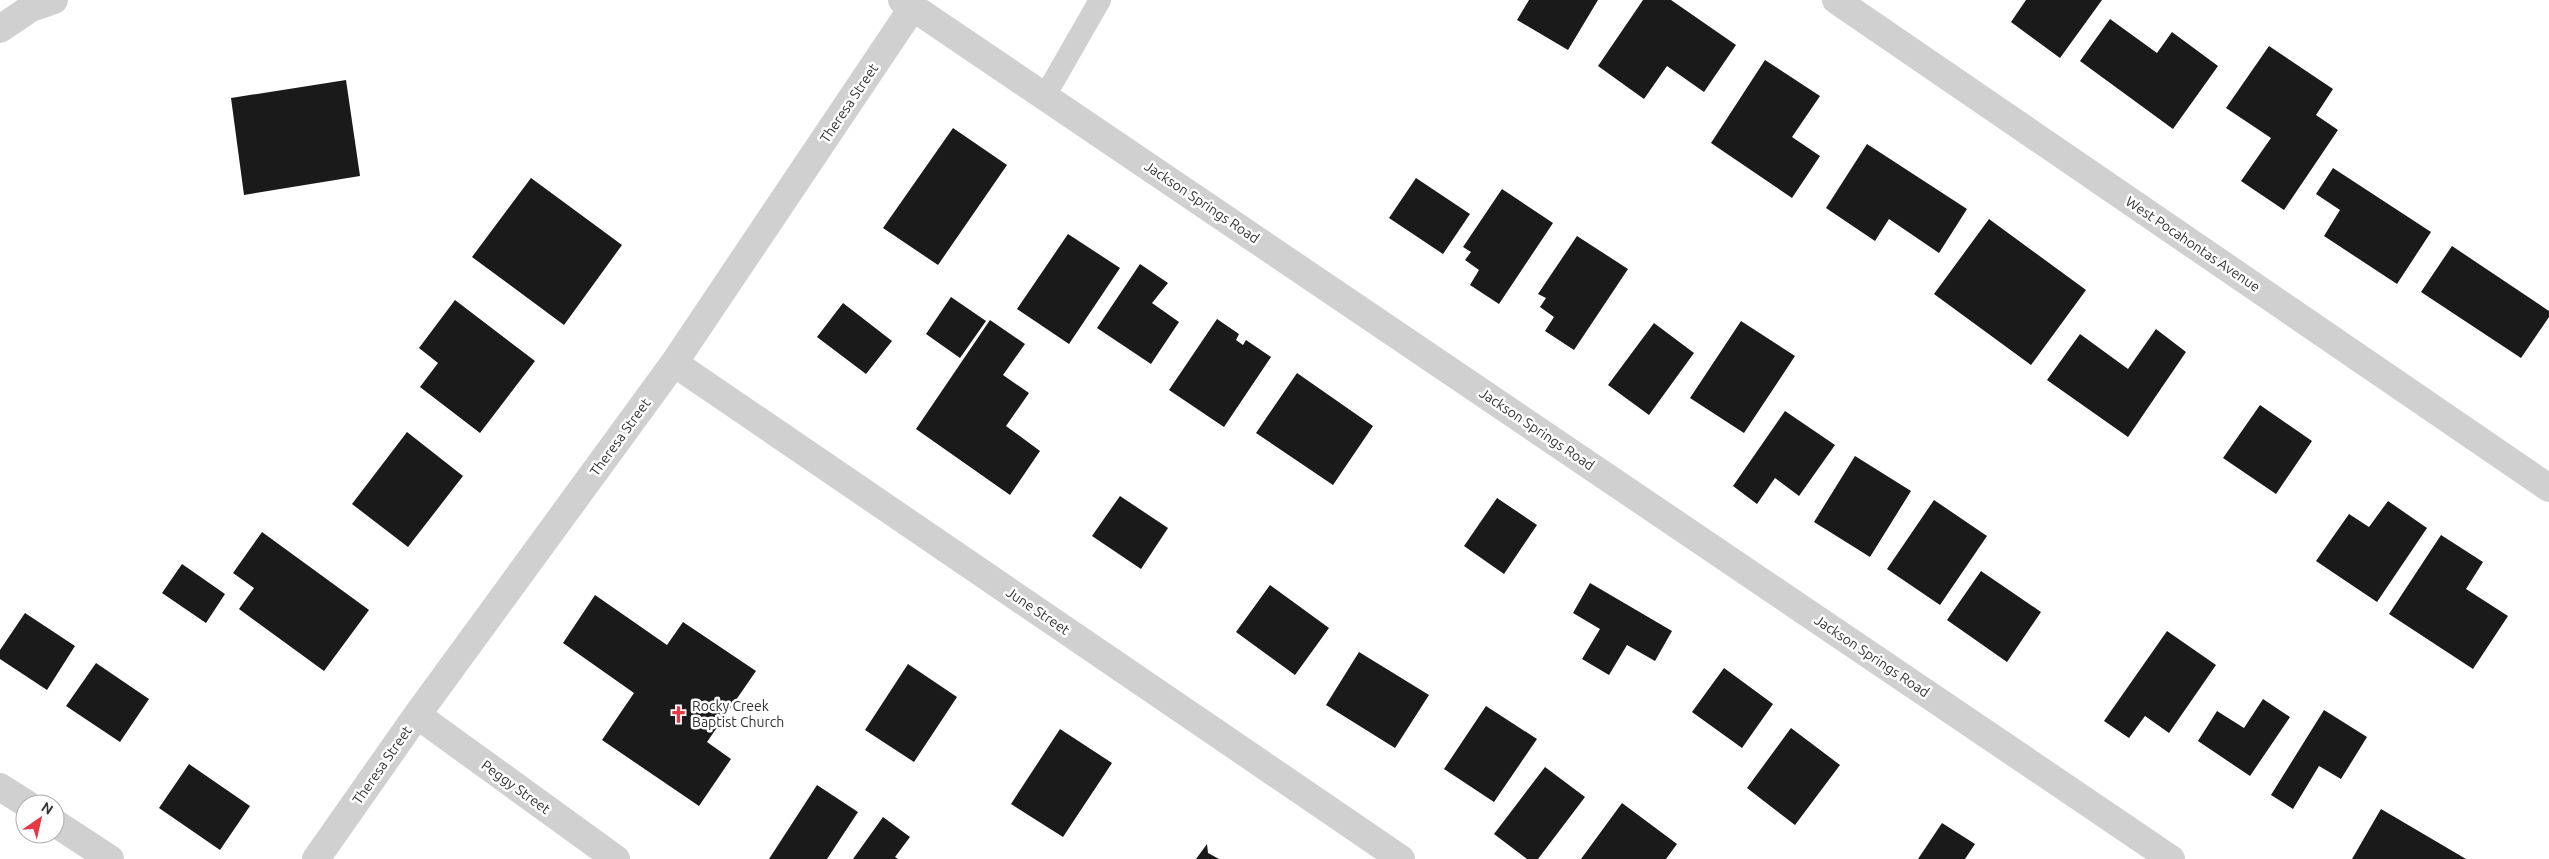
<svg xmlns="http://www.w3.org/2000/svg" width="2549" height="859" viewBox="0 0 2549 859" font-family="Ubuntu,sans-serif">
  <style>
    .building { fill: #1a1a1a }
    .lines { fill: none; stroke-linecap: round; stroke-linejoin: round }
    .service { stroke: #d0d0d0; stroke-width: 22 }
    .minor { stroke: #d0d0d0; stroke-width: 28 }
    .labels { text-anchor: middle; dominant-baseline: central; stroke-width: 5; stroke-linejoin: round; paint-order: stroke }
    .street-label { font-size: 14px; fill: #333; stroke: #fff }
    .poi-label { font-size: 14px; fill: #333; stroke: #fff; text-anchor: start }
  </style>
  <rect width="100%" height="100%" fill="#fff"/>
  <path class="building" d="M1529,0H1598L1568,50L1517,20Z
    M1643,0H1671L1736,45L1704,92L1667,66L1644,99L1598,66Z
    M2026,0H2102L2060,58L2011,22Z
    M2110,19L2157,53L2172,32L2218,66L2173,129L2080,61Z
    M2269,46L2333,89L2316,115L2338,130L2284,210L2241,181L2271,138L2226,108Z
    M1765,60L1820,96L1792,137L1820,156L1792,198L1711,143Z
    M346,80L360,176L244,195L231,98Z
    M953,128L1007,165L938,265L883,228Z
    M1867,144L1967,209L1939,253L1889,219L1875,241L1826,208Z
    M2333,168L2431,232L2397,284L2324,236L2340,210L2316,194Z
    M531,178L622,245L564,325L472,257Z
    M1416,178L1470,214L1443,254L1389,218Z
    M1502,189L1553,223L1499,304L1470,285L1479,270L1465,260L1471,252L1463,247Z
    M1989,219L2086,290L2031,365L1934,294Z
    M1068,234L1120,268L1069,344L1017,309Z
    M1577,236L1628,269L1574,350L1545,331L1554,317L1540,307L1546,298L1538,294Z
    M2452,246L2549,311V317L2521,358L2421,292Z
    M1140,264L1168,283L1152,303L1179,322L1151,364L1097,328Z
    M951,297L986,321L960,358L926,334Z
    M455,300L535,361L480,433L420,387L438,363L419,348Z
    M843,303L892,341L866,374L817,337Z
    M1217,319L1239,334L1236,340L1243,345L1246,340L1271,357L1224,427L1169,390Z
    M990,320L1025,344L1003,375L1029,393L1006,426L1040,451L1010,495L916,429Z
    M1741,321L1795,356L1744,433L1690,398Z
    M1654,323L1694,353L1649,415L1608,385Z
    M2156,329L2186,352L2128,437L2047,380L2080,334L2128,369Z
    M1297,373L1373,426L1333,485L1256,433Z
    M2260,405L2312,441L2276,494L2223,458Z
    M1785,411L1835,445L1799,496L1775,478L1757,504L1733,486Z
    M407,432L463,476L408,547L352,504Z
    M1855,456L1911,491L1870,557L1814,522Z
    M1120,496L1168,528L1141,569L1092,536Z
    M1497,498L1537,525L1504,574L1464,546Z
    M1934,500L1987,536L1940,605L1887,569Z
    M2388,501L2427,528L2377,602L2316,561L2349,514L2369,527Z
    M262,532L369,610L324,671L239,609L254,588L233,573Z
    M2441,535L2483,562L2466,589L2508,616L2473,669L2389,614Z
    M182,564L225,594L206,623L162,593Z
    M1981,571L2041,612L2007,662L1947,620Z
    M1590,583L1672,631L1655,661L1627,645L1609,675L1582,659L1600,629L1573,613Z
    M1270,585L1329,628L1295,675L1236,632Z
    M595,595L667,645L683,622L756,671L707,742L731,759L699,806L602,740L634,693L563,643Z
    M25,613L75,646L47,690L0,659V650Z
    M2167,631L2216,665L2169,733L2145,716L2129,738L2104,721Z
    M1359,652L1429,695L1395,748L1326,705Z
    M96,663L149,699L120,742L66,706Z
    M908,664L957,697L914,762L865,730Z
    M1724,668L1773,704L1742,748L1692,712Z
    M2263,699L2290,717L2250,776L2198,741L2217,711L2244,728Z
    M1486,706L1537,739L1494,802L1444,769Z
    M2324,710L2367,737L2341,779L2319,766L2293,809L2271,795Z
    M1791,728L1840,765L1795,825L1747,788Z
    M1060,729L1112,763L1063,837L1011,804Z
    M189,764L250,806L220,850L159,808Z
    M1545,767L1585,797L1538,859H1527L1494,834Z
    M817,785L858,812L827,859H769Z
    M1622,803L1677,844L1666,859H1581Z
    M2381,809L2466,859H2352Z
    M883,817L910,837L895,857L898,859H853Z
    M1942,823L1975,844L1965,859H1918Z
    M1207,844L1208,853L1219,859H1196Z"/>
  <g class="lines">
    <path class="service" d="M1045,96L1100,0"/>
    <path class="minor" d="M902,0L2171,859
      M1836,0L2549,488
      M0,29L31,8L54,0
      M674,363L1401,859
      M417,715L616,859
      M0,787L27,804
      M55,823L110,859
      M316,859L417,715L674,363L913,7"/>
  </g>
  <defs>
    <symbol id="church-bare" viewBox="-9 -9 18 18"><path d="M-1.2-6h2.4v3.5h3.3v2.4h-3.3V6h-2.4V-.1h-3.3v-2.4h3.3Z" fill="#e63946" stroke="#fff" stroke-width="2.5" paint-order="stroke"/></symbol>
  </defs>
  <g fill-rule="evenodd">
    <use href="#church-bare" x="666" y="702" width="25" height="25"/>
  </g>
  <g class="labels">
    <g class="street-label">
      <text transform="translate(849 103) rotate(-56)">Theresa Street</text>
      <text transform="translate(1202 202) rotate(34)">Jackson Springs Road</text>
      <text transform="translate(2193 244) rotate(34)">West Pocahontas Avenue</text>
      <text transform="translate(1537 429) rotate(34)">Jackson Springs Road</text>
      <text transform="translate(620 437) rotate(-54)">Theresa Street</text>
      <text transform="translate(1038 611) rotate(34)">June Street</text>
      <text transform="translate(1872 656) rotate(34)">Jackson Springs Road</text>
      <text transform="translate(382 765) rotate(-55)">Theresa Street</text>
      <text transform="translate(516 787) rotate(36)">Peggy Street</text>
    </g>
    <g class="poi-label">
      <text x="692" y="706">Rocky Creek<tspan x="692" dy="16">Baptist Church</tspan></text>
    </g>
  </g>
  <g transform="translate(40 819) rotate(34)"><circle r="24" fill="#ffffff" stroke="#adadad"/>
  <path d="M0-4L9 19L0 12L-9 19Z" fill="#e63946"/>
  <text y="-8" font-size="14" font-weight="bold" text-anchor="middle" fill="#333333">N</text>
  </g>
</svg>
